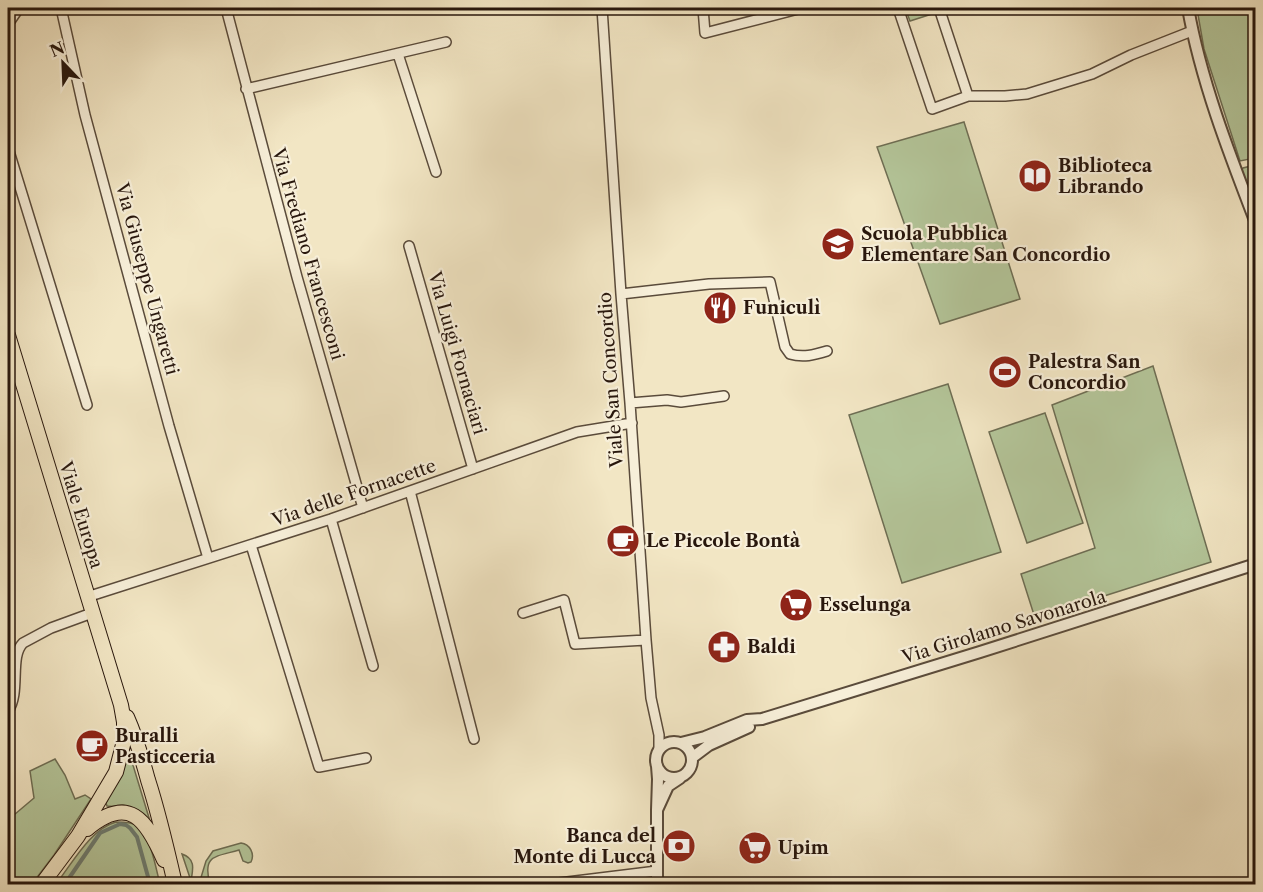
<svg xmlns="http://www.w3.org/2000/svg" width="1263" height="892" viewBox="0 0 1263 892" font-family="'Libre Caslon Text',serif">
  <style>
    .green { fill: #b4c69a; stroke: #6e6e54; stroke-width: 1.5 }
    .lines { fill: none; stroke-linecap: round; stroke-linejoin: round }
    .stream { stroke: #6d7c71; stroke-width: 4 }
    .minor-casing { stroke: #5a4b3b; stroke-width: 12 }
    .tertiary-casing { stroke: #5a4b3b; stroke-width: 14 }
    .primary-casing { stroke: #28170d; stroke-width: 16 }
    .minor { stroke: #f7efd9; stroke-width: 9 }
    .tertiary { stroke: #f7efd9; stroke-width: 10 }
    .primary { stroke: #f2e6c4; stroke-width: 14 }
    .labels { text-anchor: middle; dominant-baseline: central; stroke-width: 4.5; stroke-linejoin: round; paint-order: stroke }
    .poi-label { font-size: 18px; font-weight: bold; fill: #28170d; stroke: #f7efd9; text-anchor: start }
    .street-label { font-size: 18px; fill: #28170d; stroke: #f7efd9 }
  </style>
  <rect width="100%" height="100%" fill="#f2e6c4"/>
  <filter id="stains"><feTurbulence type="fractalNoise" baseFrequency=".00333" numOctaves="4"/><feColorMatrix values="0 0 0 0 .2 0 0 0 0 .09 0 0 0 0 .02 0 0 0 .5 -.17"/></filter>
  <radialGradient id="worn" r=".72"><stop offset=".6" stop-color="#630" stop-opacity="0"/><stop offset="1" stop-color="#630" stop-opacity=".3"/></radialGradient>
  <path class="green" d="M905,8H930L932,14L910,21Z
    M1201,8H1249L1256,26L1255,158L1240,161L1204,49L1197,9Z
    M964,122L1020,299L940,324L877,147Z
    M1255,165V208L1241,171L1243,168Z
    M1153,366L1211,562L1035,618L1021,574L1095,548L1052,405Z
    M948,384L1001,552L902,583L849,415Z
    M1045,413L1083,523L1027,543L989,432Z
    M129,752L150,821C143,812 134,807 123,805C117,805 113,807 107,806L106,803L124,767Z
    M55,759L65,775L75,799L85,795L91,799L54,855L32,884H8V820L34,798L30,771Z
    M116,822C124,822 134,822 140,828C151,839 156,869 160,884H56C72,864 90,829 116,822Z
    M241,843C250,844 255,854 251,862L248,863L243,861L239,850C215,857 202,855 210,884H199L206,861L213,851Z
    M182,854C196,859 193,869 191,881Z"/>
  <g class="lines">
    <path class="stream" d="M65,884L100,833L120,824L126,825L130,828L137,837L150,884"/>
    <defs>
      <path id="minor" d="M61,8L85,115L169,426L208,558
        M226,8L297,277L363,508
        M602,8L621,294L630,403L646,640L651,698L659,735V750
        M703,8L705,33L802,8
        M898,8L932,109L968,96L939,8
        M8,24L19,8
        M398,54L436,172
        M246,89L446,42
        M968,96H1005L1027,94L1092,74L1131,55L1192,31
        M8,148L87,405
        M409,246L473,469
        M621,294L709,284L770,282L785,347L790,354C803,358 814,355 827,351
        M630,403L667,400L681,402L724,396
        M410,491L474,739
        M331,519L373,666
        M251,545L319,767L366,758
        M87,597L331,519L577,432L632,423
        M523,613L564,600L575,644L646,640
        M8,711C21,692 9,657 23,643L51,628L92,613
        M551,884L657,871"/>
      <path id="tertiary" d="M1188,8C1201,81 1229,153 1256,223
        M656 760a18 18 0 1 1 36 0a18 18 0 1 1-36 0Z
        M681,743L705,737L747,720L762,719L980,652L1256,564
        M693,757L709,745L749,727
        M657,766L658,779L657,810L668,786L680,778
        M657,810V884"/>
      <path id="primary" d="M8,335L121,705L124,722V741L116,772L78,836L42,884
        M127,717C136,737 142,758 148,780C159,814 167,849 175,884
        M87,829C129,794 146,819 164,860"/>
    </defs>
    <use href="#minor" class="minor-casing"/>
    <use href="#tertiary" class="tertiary-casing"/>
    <use href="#primary" class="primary-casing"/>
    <use href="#minor" class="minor"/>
    <use href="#tertiary" class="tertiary"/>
    <use href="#primary" class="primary"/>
  </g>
  <defs>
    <symbol id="library-disc" viewBox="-11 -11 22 22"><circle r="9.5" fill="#8f2418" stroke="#f7efd9"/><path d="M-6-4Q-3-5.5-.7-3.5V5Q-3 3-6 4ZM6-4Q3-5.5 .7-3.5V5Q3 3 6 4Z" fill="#fff"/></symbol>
    <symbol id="school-disc" viewBox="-11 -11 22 22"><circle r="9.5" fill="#8f2418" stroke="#f7efd9"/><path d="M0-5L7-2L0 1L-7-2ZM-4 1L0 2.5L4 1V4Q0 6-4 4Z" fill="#fff"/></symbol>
    <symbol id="restaurant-disc" viewBox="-11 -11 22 22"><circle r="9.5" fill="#8f2418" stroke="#f7efd9"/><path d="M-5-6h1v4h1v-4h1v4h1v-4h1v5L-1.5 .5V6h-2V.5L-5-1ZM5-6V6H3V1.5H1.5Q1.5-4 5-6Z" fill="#fff"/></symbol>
    <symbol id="stadium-disc" viewBox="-11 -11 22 22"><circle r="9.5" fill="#8f2418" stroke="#f7efd9"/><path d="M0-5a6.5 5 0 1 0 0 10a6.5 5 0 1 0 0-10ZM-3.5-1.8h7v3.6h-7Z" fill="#fff"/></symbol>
    <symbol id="cafe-disc" viewBox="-11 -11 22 22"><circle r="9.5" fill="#8f2418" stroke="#f7efd9"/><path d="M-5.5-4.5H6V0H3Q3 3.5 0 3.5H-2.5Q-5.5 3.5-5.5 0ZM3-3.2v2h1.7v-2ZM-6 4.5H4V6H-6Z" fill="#fff"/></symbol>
    <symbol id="supermarket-disc" viewBox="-11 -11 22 22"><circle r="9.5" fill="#8f2418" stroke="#f7efd9"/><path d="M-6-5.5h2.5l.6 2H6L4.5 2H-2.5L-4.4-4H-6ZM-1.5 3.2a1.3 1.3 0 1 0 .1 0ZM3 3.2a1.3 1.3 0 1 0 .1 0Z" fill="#fff"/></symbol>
    <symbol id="pharmacy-disc" viewBox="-11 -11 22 22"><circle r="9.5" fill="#8f2418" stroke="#f7efd9"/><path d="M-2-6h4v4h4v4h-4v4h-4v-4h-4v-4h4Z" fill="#fff"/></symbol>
    <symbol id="bank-disc" viewBox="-11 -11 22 22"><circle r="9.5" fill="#8f2418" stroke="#f7efd9"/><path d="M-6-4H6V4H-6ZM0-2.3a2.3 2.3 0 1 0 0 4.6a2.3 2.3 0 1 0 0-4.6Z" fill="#fff"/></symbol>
  </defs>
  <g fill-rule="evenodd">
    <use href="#library-disc" x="1016" y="157" width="38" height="38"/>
    <use href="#school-disc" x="819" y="225" width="38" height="38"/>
    <use href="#restaurant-disc" x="701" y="289" width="38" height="38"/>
    <use href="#stadium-disc" x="986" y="353" width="38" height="38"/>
    <use href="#cafe-disc" x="604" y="522" width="38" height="38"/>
    <use href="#supermarket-disc" x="777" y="586" width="38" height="38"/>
    <use href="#pharmacy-disc" x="705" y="628" width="38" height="38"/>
    <use href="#cafe-disc" x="73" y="727" width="38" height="38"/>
    <use href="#bank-disc" x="660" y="827" width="38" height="38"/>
    <use href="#supermarket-disc" x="736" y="829" width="38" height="38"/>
  </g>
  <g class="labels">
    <g class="poi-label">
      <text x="1058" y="166">Biblioteca<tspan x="1058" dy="21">Librando</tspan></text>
      <text x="861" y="234">Scuola Pubblica<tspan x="861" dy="21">Elementare San Concordio</tspan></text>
      <text x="743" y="308">Funiculì</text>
      <text x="1028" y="362">Palestra San<tspan x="1028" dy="21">Concordio</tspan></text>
      <text x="646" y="541">Le Piccole Bontà</text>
      <text x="819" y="605">Esselunga</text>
      <text x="747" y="647">Baldi</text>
      <text x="115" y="736">Buralli<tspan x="115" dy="21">Pasticceria</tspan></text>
      <text x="656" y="836" text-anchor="end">Banca del<tspan x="656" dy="21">Monte di Lucca</tspan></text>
      <text x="778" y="848">Upim</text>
    </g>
    <g class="street-label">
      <text transform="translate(308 254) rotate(74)">Via Frediano Francesconi</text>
      <text transform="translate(147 279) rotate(75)">Via Giuseppe Ungaretti</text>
      <text transform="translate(457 353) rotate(74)">Via Luigi Fornaciari</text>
      <text transform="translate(611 380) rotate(-94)">Viale San Concordio</text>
      <text transform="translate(354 493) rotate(-19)">Via delle Fornacette</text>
      <text transform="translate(81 515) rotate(73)">Viale Europa</text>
      <text transform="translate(1004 627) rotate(-17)">Via Girolamo Savonarola</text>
    </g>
  </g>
  <rect width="1263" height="892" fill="none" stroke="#f2e6c4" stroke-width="30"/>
  <rect x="9" y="9" width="1245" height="874" fill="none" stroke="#28170d" stroke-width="3"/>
  <rect x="15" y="15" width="1233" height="862" fill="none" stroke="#28170d" stroke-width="1.5"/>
  <g transform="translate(63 63) rotate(337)" stroke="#f7efd9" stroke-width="4.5" paint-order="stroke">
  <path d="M0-4.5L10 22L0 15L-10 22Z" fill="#28170d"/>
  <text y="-9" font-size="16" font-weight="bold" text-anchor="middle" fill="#28170d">N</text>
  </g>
  <rect width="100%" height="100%" filter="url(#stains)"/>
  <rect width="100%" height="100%" fill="url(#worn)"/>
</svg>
